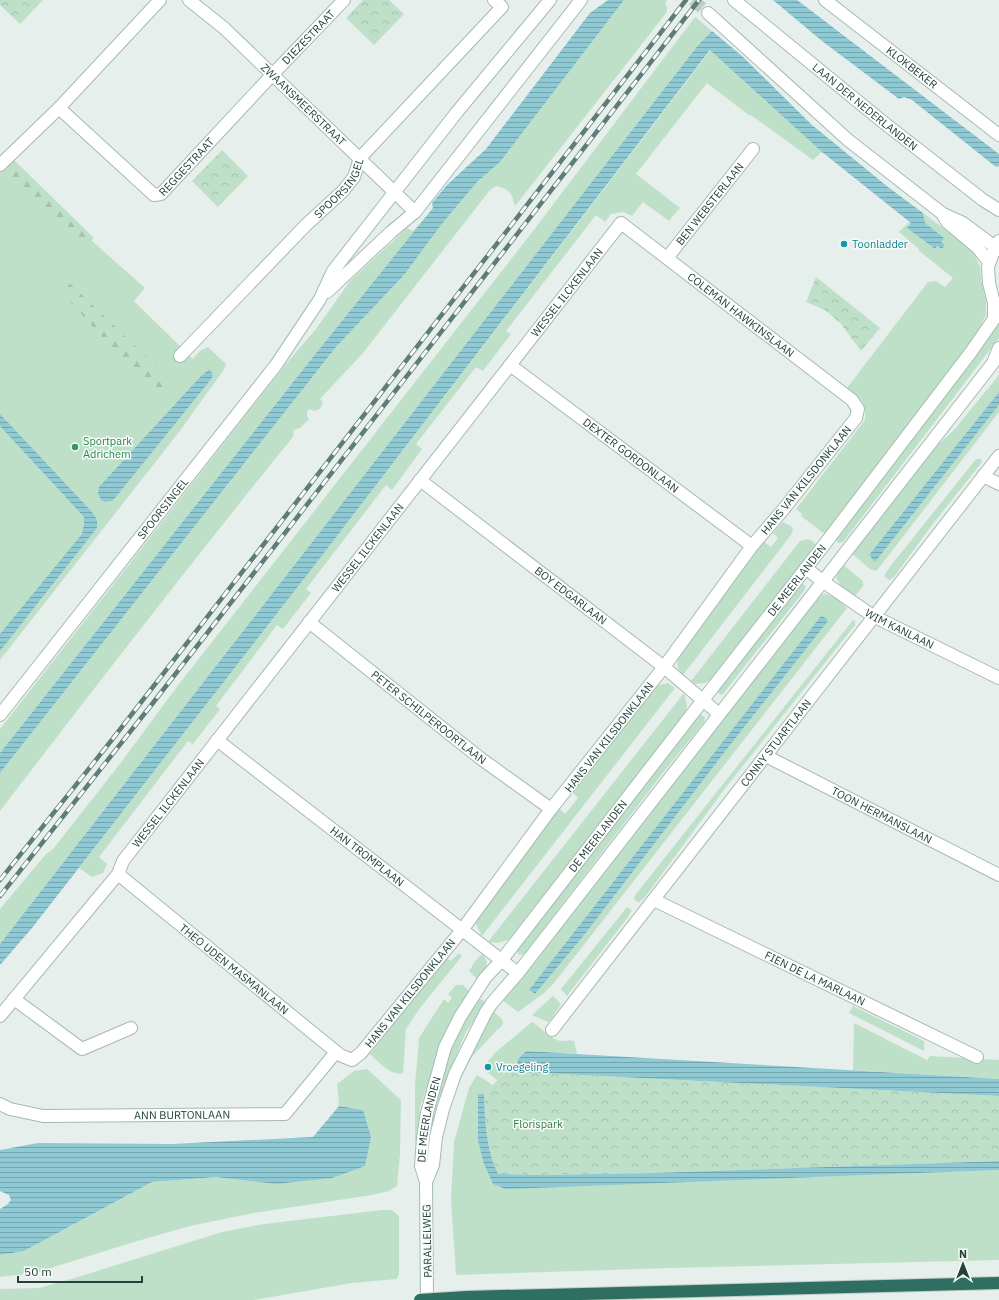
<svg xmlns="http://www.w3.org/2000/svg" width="999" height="1300" viewBox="0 0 999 1300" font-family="'IBM Plex Sans',sans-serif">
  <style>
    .grass { fill: #bfe0c8; fill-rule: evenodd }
    .forest { fill: url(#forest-firs) }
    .park { fill: url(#park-crowns) }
    .water { fill: url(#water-rules) }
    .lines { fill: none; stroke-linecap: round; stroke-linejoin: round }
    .secondary-tunnel { stroke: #bfccc8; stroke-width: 12; stroke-dasharray: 12 6; stroke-linecap: butt }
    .minor-casing { stroke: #a8b8b2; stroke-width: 14 }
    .secondary-casing { stroke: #a4bbb3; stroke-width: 14 }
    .motorway-casing { stroke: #c2cac8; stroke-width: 14 }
    .minor { stroke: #fff; stroke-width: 12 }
    .secondary { stroke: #fff; stroke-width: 12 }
    .motorway { stroke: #2f6f62; stroke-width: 12 }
    .rail-casing { stroke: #5f7d75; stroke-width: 4.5 }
    .rail { stroke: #f7fbf9; stroke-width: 3; stroke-dasharray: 9; stroke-linecap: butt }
    .motorway-bridge-casing { stroke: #c2cac8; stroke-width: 14; stroke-linecap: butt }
    .motorway-bridge { stroke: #2f6f62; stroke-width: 12 }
    .culture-dot { fill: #0f9aa8; stroke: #f7fbf9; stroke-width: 1.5 }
    .leisure-dot { fill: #2e9e5b; stroke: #f7fbf9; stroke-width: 1.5 }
    .labels { text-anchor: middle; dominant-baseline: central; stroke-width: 3; stroke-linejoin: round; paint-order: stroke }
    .street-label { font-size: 11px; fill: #24423a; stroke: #f7fbf9 }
    .culture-label { font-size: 11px; fill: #0d838f; stroke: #f7fbf9; text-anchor: start }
    .leisure-label { font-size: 11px; fill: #27864d; stroke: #f7fbf9; text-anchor: start }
    .park-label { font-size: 11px; fill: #2d7a4b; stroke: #f7fbf9 }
  </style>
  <defs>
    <pattern id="forest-firs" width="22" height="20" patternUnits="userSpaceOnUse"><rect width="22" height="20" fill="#bfe0c8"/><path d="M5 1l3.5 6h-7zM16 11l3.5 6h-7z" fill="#a4c1ad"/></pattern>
    <pattern id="park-crowns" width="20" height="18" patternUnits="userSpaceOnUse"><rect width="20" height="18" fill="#bfe0c8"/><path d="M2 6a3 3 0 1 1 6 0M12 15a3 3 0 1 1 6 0" fill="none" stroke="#a4c1ad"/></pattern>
    <pattern id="water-rules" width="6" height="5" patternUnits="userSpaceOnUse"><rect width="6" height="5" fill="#8ec9d4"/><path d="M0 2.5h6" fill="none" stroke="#74a5ad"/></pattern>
  </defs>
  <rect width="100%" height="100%" fill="#e6efeb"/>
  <path class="grass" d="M624,0H667L665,4L667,6V12L516,205L514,204C512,192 508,189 496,186L490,190L363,353L320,399L323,403L320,409L314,411L310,409L307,411V416L309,419L300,428L294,430L293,437C193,560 96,686 0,811V773L336,347L404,275L441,225L477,182L500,162Z
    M695,17L712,31L699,44L0,944V909L46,854L53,849L119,765L176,688L533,231Z
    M711,50L822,152L813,160L751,115L750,116L707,83L636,174L680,208L669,221L643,202L632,216L623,212L611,214L605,222L596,215L506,331L511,334L483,371L476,367L416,444L422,449L392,490L386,485L306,589L311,593L283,629L277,625L216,706L220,709L193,744L188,741L99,857L107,864L103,873L92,877L79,868L314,566Z
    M10,168L145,288L134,301L193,359L201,350L208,347L226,364L223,371L179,432L0,660V650L97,528H90L0,643V179ZM210,370L212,375L112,501L105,502Z
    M434,208L309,362L0,753V729L286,364L316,329L350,281L407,228L413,231Z
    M923,213L960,241L974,254L980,266L981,280L986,301V315L976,336L827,534L822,532L801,516L802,514L796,509L865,420C867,401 861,399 847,388L928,282L936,281L945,287L953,278L918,250L919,249L899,232L909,222L911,223L907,228L935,249L937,246L942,249L941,242L943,238L925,223Z
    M999,322V338L843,542L838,543L836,540L839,535L919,431Z
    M999,375V392L869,555L875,561L999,405V412L882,564L876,571L870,569L849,551L927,455L954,430Z
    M976,459H981L982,462L932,525L894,577L889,580L884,576L889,568Z
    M783,522L791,526L793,530L791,535L683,675C673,664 678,659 684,647L764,542L771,547L778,538L773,533Z
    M808,539L813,541L816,545L711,679L705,683L695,684L691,681L800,541Z
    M841,563L863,581V586L855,596L841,586L836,578Z
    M802,583L806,587L804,591L723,694L721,695L718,693V690Z
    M826,594L836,598L847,608L554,983L544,993L518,1012L501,999L814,596ZM821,617L828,621L727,749L585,934L535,994L530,991Z
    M853,620L855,621V625L726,787L645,897L639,902H637L634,898L636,894Z
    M668,683L675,688L482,936L476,924L478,914L559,808L565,814L578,798L572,792L656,686Z
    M684,693L687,706L686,712L508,940L498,943L488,942Z
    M697,714H700L705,717L704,722L662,774L525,953L521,955L518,954L517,949Z
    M627,907L632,910L628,917L567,996L561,989Z
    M459,953L462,956L420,1008L406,1029L403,1073C391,1077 379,1062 370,1054L445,957L451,961Z
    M482,954C491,962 485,973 478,980L469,971L476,960Z
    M456,985H463L469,991L445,1034L430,1078L420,1107L418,1143L416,1144L415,1143V1085L419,1038L444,999L448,1003L452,998L448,994Z
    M553,996L561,1004L552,1018L548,1022L532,1015Z
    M480,999L484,1001L486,1004L466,1032L446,1080L439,1100L435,1098C446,1064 456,1027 480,999Z
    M853,1006L924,1041V1051L849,1013Z
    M493,1011L501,1018L503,1022L502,1026L496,1031L471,1058L457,1086H455L470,1053Z
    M532,1022C540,1026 553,1041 561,1041C566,1041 570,1040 574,1041L577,1054L526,1051L497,1080L486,1071L483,1067L496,1052Z
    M854,1023L927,1060L930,1056L999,1060V1079L853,1070Z
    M367,1069L401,1100L400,1154L397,1186L389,1191L372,1195L254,1213L190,1226L134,1242L35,1273L0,1277V1255L24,1251L152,1182L216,1177L276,1184L363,1110L339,1106L337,1084L354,1071Z
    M477,1075L493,1085L484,1094H478V1141L493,1184L502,1188L999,1170V1260L670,1268L456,1275L451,1199L454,1142L469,1088Z
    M382,1210H392L399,1216V1274L397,1279L352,1283L254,1300H0V1289L39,1288L78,1277L222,1232L264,1224Z"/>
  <path class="forest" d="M13,159L94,238L81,250L7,179L0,187V173Z
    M63,277L170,379L155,395L56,286Z"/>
  <path class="park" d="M0,0H43L20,24L0,5Z
    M363,0H389L404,14L374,45L346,18Z
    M222,150L248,176L218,207L192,181Z
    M816,277L880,328L861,351L841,324L825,310L806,302Z
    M517,1060L519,1068L524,1072L999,1096V1161L654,1173L542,1175L498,1174C486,1148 485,1121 484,1094Z"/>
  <path class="water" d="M608,0H624L500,162L477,182L441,225L404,275L336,347L0,773V753L309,362L433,208L432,203L447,185L486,149L590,13Z
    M773,0H797L801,3L999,154V166L996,167L912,100L904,97L899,99L822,41Z
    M712,31L742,56L812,125L888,187L923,213L925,223L944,238L941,242L945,245L942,249L937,246L935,249L907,228L911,223L822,152L710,50L314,566L32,928L0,965V944L699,44Z
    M210,369L213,376L208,383L115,498L112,501L106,502L102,501L98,494L99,487L201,376Z
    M999,392V405L875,562L869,555Z
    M0,414L93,513L97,520V528L0,651V634L82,534L84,525V517L0,426Z
    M821,616L826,618L828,621L727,749L585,934L535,994L529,990Z
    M526,1051L999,1079V1096L523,1072L519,1068L517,1060Z
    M478,1094H484C485,1121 486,1149 498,1174L542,1175L654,1173L999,1161V1170L505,1189L493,1184L484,1164L478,1141Z
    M339,1106L363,1110L371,1137L365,1166L332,1178L276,1184L216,1177L152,1182L24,1251L0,1255V1209L8,1204L11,1200L9,1195L0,1191V1150L38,1143L172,1144L313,1137Z"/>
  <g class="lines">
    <path class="secondary-tunnel" d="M693,0L708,13"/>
    <defs>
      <g id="minor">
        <path id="s1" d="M160,0L59,108L154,195L161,194L272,75L344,0"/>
        <path id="s2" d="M189,0L224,28L415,212"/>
        <path id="s3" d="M825,0L999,135"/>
        <path d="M0,165L59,108"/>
        <path id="s4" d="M667,258L753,149"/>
        <path id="s5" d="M180,356L306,225L343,191L354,177L360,158L502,7L494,0"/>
        <path id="s6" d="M510,365L752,546"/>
        <path d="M983,476L999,484"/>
        <path id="s7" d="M420,480L664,667L719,714"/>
        <path id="s8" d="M806,568L822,581L873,616L999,678"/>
        <path id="s9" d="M309,622L480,758L551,809"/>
        <path id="s10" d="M217,740L518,973"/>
        <path id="s11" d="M766,756L999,875"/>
        <path id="s12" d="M654,900L977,1057"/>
        <path d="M14,999L82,1049L131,1028"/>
        <path id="s13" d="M0,1016L118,874L123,861L621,223L852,400L858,409L856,418L782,511L752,546L664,667L551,809L462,930L361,1053L352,1060L340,1055L118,874"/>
        <path id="s14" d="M552,1030L999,456"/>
        <path id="s15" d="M0,1104L10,1109L43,1116L285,1114L336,1052"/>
      </g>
      <g id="secondary">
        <path id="s16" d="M734,0L883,122L983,200L999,210"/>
        <path d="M708,13L848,140L943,214L963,223L999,250"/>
        <path d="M944,217L947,222L978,248L989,262"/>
        <path d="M327,292L391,232L415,212L581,0"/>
        <path id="s17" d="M0,715L276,365L320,299L333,271L457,112L550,0"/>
        <path d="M426,1182L433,1165L436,1137L443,1109L455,1074L486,1012L492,1003L518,973L993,363L999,348"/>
        <path id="s18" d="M427,1300L426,1182L421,1166L423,1138L427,1113L445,1047L460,1017L485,978L501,961L703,700L824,545L971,352L994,319V303L989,283L988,267L995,247L999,241"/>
      </g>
      <path id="motorway" d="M467,1297L999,1283"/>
    </defs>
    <use href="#minor" class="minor-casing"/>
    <use href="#secondary" class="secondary-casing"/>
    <use href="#motorway" class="motorway-casing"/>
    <use href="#minor" class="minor"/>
    <use href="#secondary" class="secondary"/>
    <use href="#motorway" class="motorway"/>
    <defs>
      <path id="rail" d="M0,880L111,741L686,0
        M0,896L149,708L699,0"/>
    </defs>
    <use href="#rail" class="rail-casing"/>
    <use href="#rail" class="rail"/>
    <defs>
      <path id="motorway-bridge" d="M420,1300L467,1297"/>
    </defs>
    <use href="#motorway-bridge" class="motorway-bridge-casing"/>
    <use href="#motorway-bridge" class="motorway-bridge"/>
  </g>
  <g class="culture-dot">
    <circle cx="844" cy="244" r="4"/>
    <circle cx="488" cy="1067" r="4"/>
  </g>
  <circle class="leisure-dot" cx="75" cy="447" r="4"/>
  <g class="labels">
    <g class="street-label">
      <text stroke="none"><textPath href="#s1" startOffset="499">DIEZESTRAAT</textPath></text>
      <text stroke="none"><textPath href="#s3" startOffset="110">KLOKBEKER</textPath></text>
      <text stroke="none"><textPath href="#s2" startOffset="155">ZWAANSMEERSTRAAT</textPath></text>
      <text stroke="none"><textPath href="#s16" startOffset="169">LAAN DER NEDERLANDEN</textPath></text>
      <text stroke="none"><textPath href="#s1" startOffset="321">REGGESTRAAT</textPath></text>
      <text stroke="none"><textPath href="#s5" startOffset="232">SPOORSINGEL</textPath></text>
      <text stroke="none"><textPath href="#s4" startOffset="69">BEN WEBSTERLAAN</textPath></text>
      <text stroke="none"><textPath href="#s13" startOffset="920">WESSEL ILCKENLAAN</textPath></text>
      <text stroke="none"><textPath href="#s13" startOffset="1159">COLEMAN HAWKINSLAAN</textPath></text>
      <text stroke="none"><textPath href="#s6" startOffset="151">DEXTER GORDONLAAN</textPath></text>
      <text transform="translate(806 480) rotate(-51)">HANS VAN KILSDONKLAAN</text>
      <text stroke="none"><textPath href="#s17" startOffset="263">SPOORSINGEL</textPath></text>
      <text stroke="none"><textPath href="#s13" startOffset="596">WESSEL ILCKENLAAN</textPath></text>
      <text stroke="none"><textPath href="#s18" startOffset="842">DE MEERLANDEN</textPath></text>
      <text stroke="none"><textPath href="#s7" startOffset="190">BOY EDGARLAAN</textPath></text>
      <text stroke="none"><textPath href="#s8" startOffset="112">WIM KANLAAN</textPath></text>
      <text stroke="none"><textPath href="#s9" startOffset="153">PETER SCHILPEROORTLAAN</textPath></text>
      <text transform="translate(609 737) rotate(-52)">HANS VAN KILSDONKLAAN</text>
      <text stroke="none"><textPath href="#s14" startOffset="364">CONNY STUARTLAAN</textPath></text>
      <text stroke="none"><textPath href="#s13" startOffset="272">WESSEL ILCKENLAAN</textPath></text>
      <text stroke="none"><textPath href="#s11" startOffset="130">TOON HERMANSLAAN</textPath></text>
      <text stroke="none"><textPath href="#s18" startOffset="518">DE MEERLANDEN</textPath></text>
      <text stroke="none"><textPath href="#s10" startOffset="190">HAN TROMPLAAN</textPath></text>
      <text transform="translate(234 969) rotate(39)">THEO UDEN MASMANLAAN</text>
      <text stroke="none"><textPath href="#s12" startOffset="179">FIEN DE LA MARLAAN</textPath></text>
      <text transform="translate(410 993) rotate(-51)">HANS VAN KILSDONKLAAN</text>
      <text stroke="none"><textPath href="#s15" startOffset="184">ANN BURTONLAAN</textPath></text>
      <text stroke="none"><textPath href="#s18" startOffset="182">DE MEERLANDEN</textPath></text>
      <text transform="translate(427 1241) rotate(-91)">PARALLELWEG</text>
    </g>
    <g class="culture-label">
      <text x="852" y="244">Toonladder</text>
      <text x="496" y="1067">Vroegeling</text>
    </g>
    <g class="leisure-label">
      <text x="83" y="441">Sportpark<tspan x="83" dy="13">Adrichem</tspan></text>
    </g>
    <g class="park-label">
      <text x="538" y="1124">Florispark</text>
    </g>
  </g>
  <g transform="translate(963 1264)" stroke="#f7fbf9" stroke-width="3" paint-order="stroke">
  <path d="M0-3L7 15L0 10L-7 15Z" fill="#24423a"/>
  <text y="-6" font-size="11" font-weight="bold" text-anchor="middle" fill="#24423a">N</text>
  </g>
  <path d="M18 1276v6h124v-6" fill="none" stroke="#24423a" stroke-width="2"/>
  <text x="24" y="1276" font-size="12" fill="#24423a" stroke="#f7fbf9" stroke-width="3" paint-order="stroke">50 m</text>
</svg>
